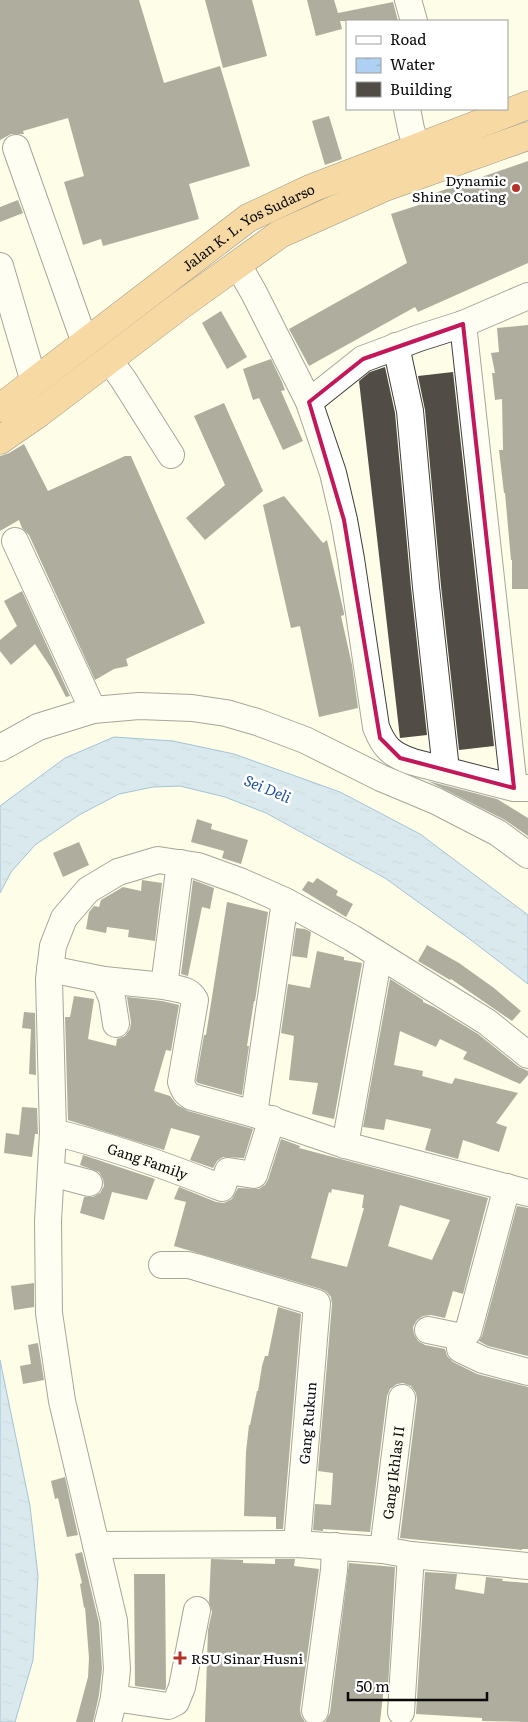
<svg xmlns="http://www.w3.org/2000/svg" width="528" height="1722" viewBox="0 0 528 1722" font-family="Literata,serif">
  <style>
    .water { fill: url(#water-ripples); stroke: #377cc7 }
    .building { fill: #514c46; fill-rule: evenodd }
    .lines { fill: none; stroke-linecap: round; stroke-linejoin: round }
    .minor-casing { stroke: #3c3c3c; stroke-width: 28 }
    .highway-casing { stroke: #1a1a1a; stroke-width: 29 }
    .minor { stroke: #fff; stroke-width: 26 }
    .highway { stroke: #efae53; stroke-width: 28 }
    .marked { fill: none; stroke: #c2185b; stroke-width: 4; stroke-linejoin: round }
    .poi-dot { fill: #b33328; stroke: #fff; stroke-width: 2 }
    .labels { text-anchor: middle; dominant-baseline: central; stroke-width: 5; stroke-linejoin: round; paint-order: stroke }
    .poi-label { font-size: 14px; fill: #090909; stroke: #fff; text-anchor: end }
    .street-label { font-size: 14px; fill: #090909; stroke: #fff }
    .water-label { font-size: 15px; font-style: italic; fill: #194f95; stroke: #fff }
  </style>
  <defs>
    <pattern id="water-ripples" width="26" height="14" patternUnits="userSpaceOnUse" patternTransform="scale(1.25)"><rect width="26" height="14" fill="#aed1f3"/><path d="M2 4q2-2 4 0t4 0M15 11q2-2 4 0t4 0" fill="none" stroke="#94b2cf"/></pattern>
  </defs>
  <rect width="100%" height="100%" fill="#fefde7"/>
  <path class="water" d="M114,737L173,741L234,754L340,792L420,834L528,915V984L475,943L385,878L266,813L225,797L180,786L153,787L119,794L79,815L35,845L11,872L0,893V806L65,758Z
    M0,1360L30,1506L38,1576L33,1660L15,1722H0Z"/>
  <path class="building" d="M0,0H139L164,83L220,66L250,166L189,184L199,219L103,246L101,239L83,245L64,182L84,176L68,118L23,131L24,134H11L0,140Z
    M205,0H252L267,56L223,68Z
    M307,0H334L338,13L393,2L398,21H340L342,29L316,36Z
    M329,116L342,159L325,165L312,121Z
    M528,161V263L418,312L415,307L309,366L289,329L407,263L391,214L434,200L432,194Z
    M18,200L23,213L0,222V207Z
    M221,311L247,357L227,369L202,323Z
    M528,325V589H512V560H511L505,493H504L499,450H503L502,399L495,400L492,373H495L491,353L499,352L497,328Z
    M271,359L282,382L285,390L281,391L303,441L283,450L259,398L253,400L243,369Z
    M385,367L395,413L411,588L427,735L400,738L359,381L370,372Z
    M453,372L494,746L459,750L441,586L425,410L418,376Z
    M224,403L263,491L205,540L186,518L225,485L194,416Z
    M24,444L48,491L125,456H131L205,623L126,659L128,666L114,669L95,680L29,535L22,528L19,520L0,531V456L9,453Z
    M284,496L323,543L327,540L344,613V615L341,616L352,665L358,708L319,717L300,626L291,628L263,505Z
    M22,591L70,696L66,697L51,668L35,644L11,665L0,651V640L17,626L4,601Z
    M428,781L497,799L528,818V836L505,820Z
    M197,819L212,824L211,829L248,840L241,864L222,858L224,851L191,842Z
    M79,842L89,865L63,877L53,853Z
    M317,878L338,891L336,895L353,904L346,917L302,890L308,881L313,883Z
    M142,880L162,883L155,941L128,937L129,930L107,927L106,933L86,929L89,912L94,906L99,907L101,900L123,887L141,891Z
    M193,880L214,888L210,909L202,907L188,976L181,974Z
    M227,902L268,912L255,1001H254L247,1046H249L242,1095L198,1083L196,1081L204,1035H206Z
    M296,928L305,929L311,932L307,958L292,956Z
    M427,945L459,963L494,988L521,1011L512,1021L451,979L450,980L418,961Z
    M317,951L344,957V960L362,963L334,1119L312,1114L318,1083L289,1080L294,1036L281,1033L288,984L310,988Z
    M390,979L423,1000V1002L434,1007L478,1034L519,1067L528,1071V1075L520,1084L463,1059L467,1052L440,1039L436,1047L400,1031L394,1065L423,1071L422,1076L452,1084L455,1078L518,1093L496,1123L507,1127L499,1152L463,1140L458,1159L425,1150L431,1129L386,1119L384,1130L363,1127Z
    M74,996L94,999L88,1039L116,1046L117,1039L125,1036L130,1029L131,1022L127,997L162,1001L179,1005L171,1051L166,1050L154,1091L170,1096L177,1105L188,1111L253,1129L244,1158L223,1157L217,1161L213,1168L190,1160L200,1136L171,1128L164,1150L68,1120L65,1017H70Z
    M24,1012L35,1013L36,1075L29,1074L31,1029L22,1028Z
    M22,1107L37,1108L38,1134H35L32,1157L4,1153L6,1133L19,1135Z
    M281,1139L300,1146L299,1148L488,1198L463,1294L453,1291L445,1318L431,1315L423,1316L417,1320L413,1327L414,1334L418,1341L425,1345L445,1349L447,1356L453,1362L477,1374L528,1387V1549H522V1550L400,1538L417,1400L416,1393L411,1386L403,1383L397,1384L390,1389L387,1396L370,1532L323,1529V1531L313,1530L315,1504L331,1505L333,1473L318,1471L332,1304L331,1297L327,1292L321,1289L174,1246L186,1202L174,1199L179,1187L216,1202L224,1203L232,1199L238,1188L259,1189L265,1185L268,1180ZM332,1189L364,1195L362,1208H364L347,1267L311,1258L329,1192L331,1193ZM400,1205L450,1220L432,1260L388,1246Z
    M83,1155L155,1179L147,1200L112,1192L104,1220L80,1213L84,1197H93L100,1193L104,1186L103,1179L99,1172L80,1165Z
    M517,1206L528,1208V1356L488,1346L479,1341L482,1336Z
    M34,1283V1307L14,1310L11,1286Z
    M278,1307L301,1314L283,1529H276V1517L244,1516L246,1452L249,1425H250L257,1391H258L262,1366L265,1356H268Z
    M38,1343L44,1380L23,1384L20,1366L31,1364L28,1345Z
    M65,1477L78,1535L67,1537L58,1498L55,1499L51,1481Z
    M82,1552L99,1623L102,1669L99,1695L93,1722H76L88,1677L89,1658L85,1607L84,1608L80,1584L82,1583L75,1554Z
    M211,1559L243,1560V1563L275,1564V1559H295L294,1566L319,1569L300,1709L301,1716L305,1722H205L208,1630L212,1612L209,1602Z
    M349,1563L395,1567L388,1687L384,1686L380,1722H325L330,1713Z
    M425,1572L457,1574L455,1589L484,1594L486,1577L503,1579L502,1581L528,1583V1722L482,1721V1718L416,1714Z
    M134,1574H165L166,1687L165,1690L135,1686Z"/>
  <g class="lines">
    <defs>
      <g id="minor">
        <path d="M408,0L414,21"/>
        <path d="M407,109L411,129L417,148"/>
        <path d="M16,148L85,343"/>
        <path d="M238,265L254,293L309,402L333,473L344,520L351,559L376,727C384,748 392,755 413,762L514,788H528"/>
        <path d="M0,266L34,382"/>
        <path d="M463,324L514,788"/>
        <path d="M396,346L410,411L426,587L446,770"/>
        <path d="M109,360L123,379L171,455"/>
        <path d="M309,402L363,359L419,338L463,324L528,296"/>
        <path d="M15,541L93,710"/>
        <path d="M0,748L38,727L93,710L139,706L192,708L226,713L257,722L305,740L381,778L436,801L498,833L528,855"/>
        <path d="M50,969L104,980L164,986L180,863"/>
        <path d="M104,980L112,998L116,1024"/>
        <path d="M164,986C175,989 189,988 195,1000L181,1082C183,1089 185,1093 192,1097L254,1114L345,1145L528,1193"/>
        <path d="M254,1114L285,901"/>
        <path id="s1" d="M53,1132C111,1146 167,1166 222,1188L228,1171L254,1175L272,1119"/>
        <path d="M345,1145L379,955"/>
        <path d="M51,1173L89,1183"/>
        <path d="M162,1265H188L196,1267L317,1303L297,1544"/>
        <path d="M428,1330L462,1337L468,1332L507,1187"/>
        <path d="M462,1337L460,1349L483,1360L528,1372"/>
        <path d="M96,1545L297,1544L383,1550L411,1555L528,1566"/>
        <path id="s2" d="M383,1550L402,1398"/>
        <path d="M114,1698L168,1706L176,1702L182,1687L197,1610"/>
        <path d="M315,1711L334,1570L335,1546"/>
        <path d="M401,1712L411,1555"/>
        <path d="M108,1722L114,1698L117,1669L114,1621L62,1401L49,1313L48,1221L53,1132L49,979L53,946L64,918L88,890L118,872L158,860L198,866L242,882L285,901L352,938L487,1022L528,1055"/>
      </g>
      <g id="highway">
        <path id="s3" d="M0,408L248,218L312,188L528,105"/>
        <path d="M0,440L39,413L181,305L280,234L385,187L528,136"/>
      </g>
    </defs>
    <use href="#minor" class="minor-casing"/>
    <use href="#highway" class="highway-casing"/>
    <use href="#minor" class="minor"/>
    <use href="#highway" class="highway"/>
  </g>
  <path d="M0 0H528V1722H0ZM463,324L514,788L400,758L380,738L344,520L309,402L363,359Z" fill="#fefde7" fill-opacity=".55" fill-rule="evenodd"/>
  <path class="marked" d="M463,324L514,788L400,758L380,738L344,520L309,402L363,359Z"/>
  <g class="poi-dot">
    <circle cx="516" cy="188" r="5"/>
    <path d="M177.5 1650.5h5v5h5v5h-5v5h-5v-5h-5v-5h5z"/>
  </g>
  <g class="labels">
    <g class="poi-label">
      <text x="506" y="180">Dynamic<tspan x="506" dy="16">Shine Coating</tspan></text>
      <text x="191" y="1658" text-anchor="start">RSU Sinar Husni</text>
    </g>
    <g class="street-label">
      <text stroke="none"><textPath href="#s3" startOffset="308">Jalan K. L. Yos Sudarso</textPath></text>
      <text stroke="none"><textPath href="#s1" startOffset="99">Gang Family</textPath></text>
      <text transform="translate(307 1423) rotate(-85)">Gang Rukun</text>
      <text stroke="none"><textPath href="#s2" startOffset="78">Gang Ikhlas II</textPath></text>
    </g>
    <g class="water-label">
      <text transform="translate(268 788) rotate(23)">Sei Deli</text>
    </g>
  </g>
  <rect x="346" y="20" width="162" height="90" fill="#ffffff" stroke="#9d9d9d"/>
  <rect x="356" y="36" width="25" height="8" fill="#ffffff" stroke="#9d9d9d"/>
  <text x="390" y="45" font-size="15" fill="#090909">Road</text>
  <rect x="356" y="58" width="25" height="15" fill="url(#water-ripples)" stroke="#9d9d9d"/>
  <text x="390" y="70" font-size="15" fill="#090909">Water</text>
  <rect x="356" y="82" width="25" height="15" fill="#514c46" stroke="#9d9d9d"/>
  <text x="390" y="95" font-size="15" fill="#090909">Building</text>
  <path d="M348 1692v8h139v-8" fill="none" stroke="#090909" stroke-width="2.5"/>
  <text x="356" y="1692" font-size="15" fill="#090909" stroke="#ffffff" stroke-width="4" paint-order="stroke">50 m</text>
</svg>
